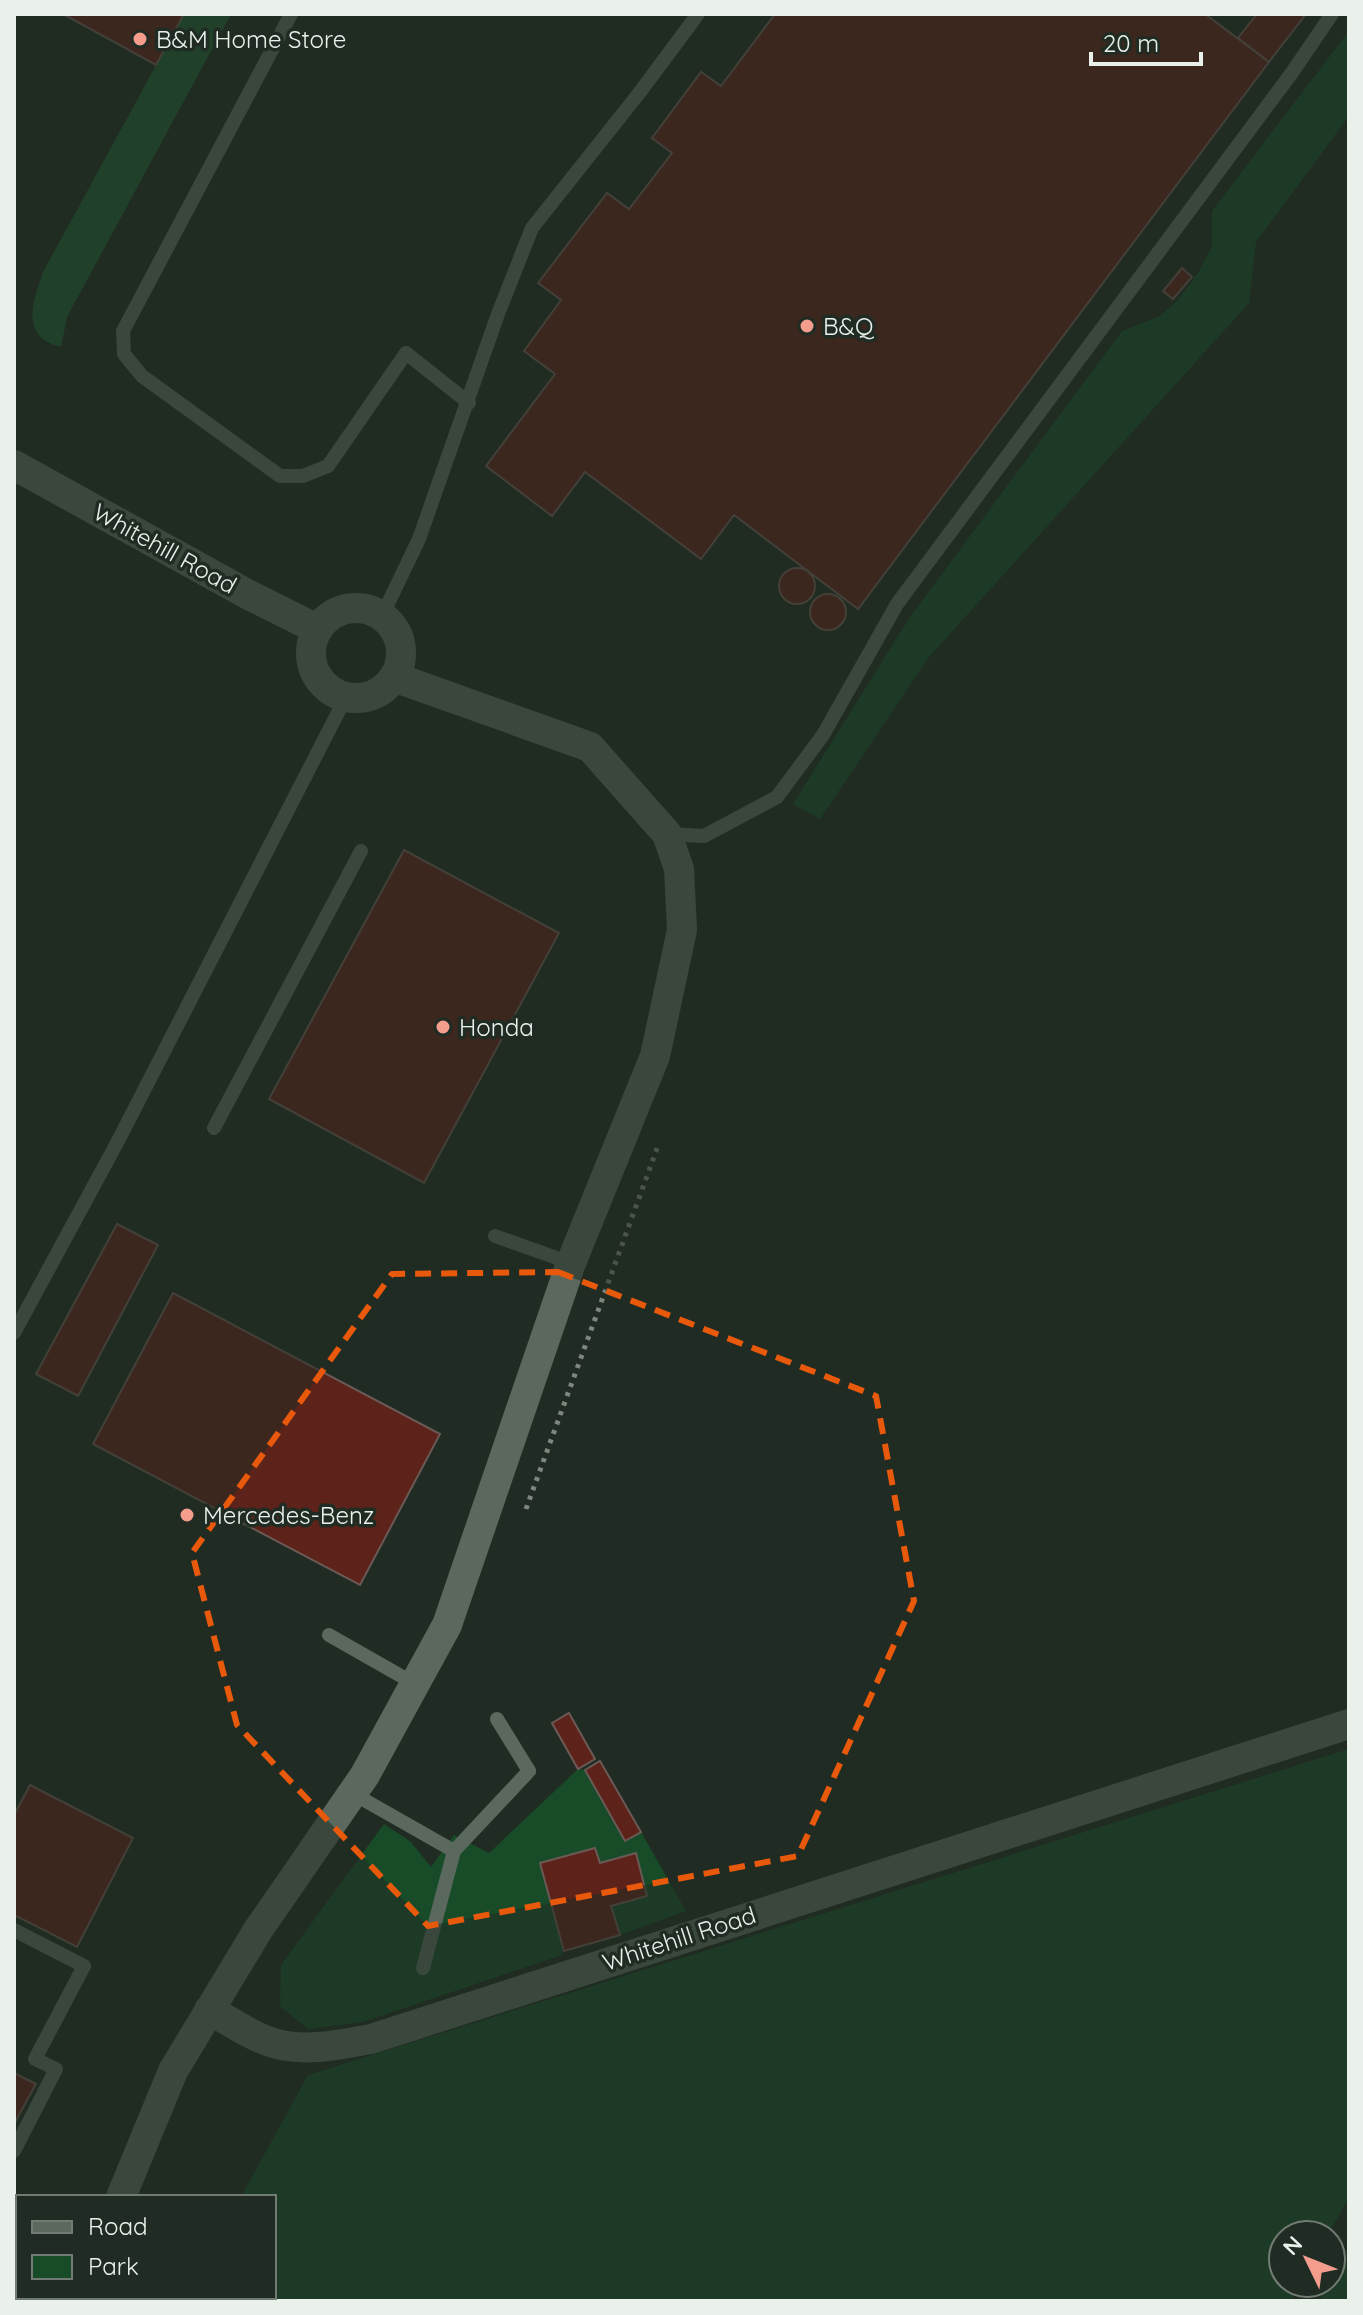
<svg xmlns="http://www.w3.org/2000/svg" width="1363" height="2315" viewBox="0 0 1363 2315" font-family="Quicksand,sans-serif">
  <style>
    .green { fill: #184c29 }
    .forest { fill: #215a33 }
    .building { fill: #5d2219; stroke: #6a5955; stroke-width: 2 }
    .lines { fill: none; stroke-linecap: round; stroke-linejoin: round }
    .path { stroke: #7d867f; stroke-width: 5; stroke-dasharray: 4 6; stroke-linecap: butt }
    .service { stroke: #5a685d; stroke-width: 14 }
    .minor { stroke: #5a685d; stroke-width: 30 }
    .marked { fill: none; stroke: #e8590c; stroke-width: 6; stroke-dasharray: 16 10; stroke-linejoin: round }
    .poi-dot { fill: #f49d8d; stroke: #202c23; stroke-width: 3 }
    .labels { text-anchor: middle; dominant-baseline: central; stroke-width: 7; stroke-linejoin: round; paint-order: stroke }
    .poi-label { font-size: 24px; fill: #eaf1eb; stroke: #202c23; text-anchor: start }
    .street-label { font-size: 24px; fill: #eaf1eb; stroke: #202c23 }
  </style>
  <rect width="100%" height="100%" fill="#202c23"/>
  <path class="green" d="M1349,31V116L1256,242L1249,303L929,657L820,819L793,804L910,617L1122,331L1160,316L1177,301L1198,273L1212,246V211Z
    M1349,1749V2197L1328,2235H1283V2283H1302L1292,2301H184L187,2297H274V2197H241L308,2075Z
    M578,1769L585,1770L625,1840L641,1832L686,1911L620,1935L611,1906L647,1895L636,1854L600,1863L595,1848L562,1955L363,2022L308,2029L280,2006L281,1965L384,1824L411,1842L431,1867L454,1835L489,1853Z
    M1349,2246V2301H1319L1329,2283H1331V2278Z"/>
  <path class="forest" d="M184,14H231L67,317L61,347C19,337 33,302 43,272Z"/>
  <path class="building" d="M63,14H184L156,65Z
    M775,14H1205L1269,62L858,609L734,515L701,559L585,472L552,516L486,466L555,374L524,351L561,300L538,283L607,193L629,209L672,153L652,138L701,72L721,86Z
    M1257,14H1306L1269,62L1238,38Z
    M1182,268L1192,277L1173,299L1163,291Z
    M779 586a18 18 0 1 1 36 0a18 18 0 1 1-36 0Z
    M810 612a18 18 0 1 1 36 0a18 18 0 1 1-36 0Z
    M404,850L559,933L424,1183L269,1099Z
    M117,1224L158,1245L78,1396L36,1374Z
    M173,1293L440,1434L360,1585L93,1444Z
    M569,1713L595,1759L578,1769L552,1723Z
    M600,1761L641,1832L625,1841L585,1770Z
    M30,1785L133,1838L77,1947L14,1915V1815Z
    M595,1848L600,1863L636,1853L647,1896L611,1906L620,1935L564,1951L540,1863Z
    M14,2073L36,2084L14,2124Z"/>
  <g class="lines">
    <path class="path" d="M526,1509L659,1143"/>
    <path class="service" d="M291,14L123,331L124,354L142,376L280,476H303L328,466L406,353L469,403
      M382,616L419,539L498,314L532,228L640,92L698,14
      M667,834L704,836L777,797L823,735L897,604L1291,74L1332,14
      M214,1128L361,851
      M495,1236L571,1263
      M14,1333L118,1141L346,697
      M329,1635L415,1684
      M352,1793L454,1851L423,1968
      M454,1851L529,1771L497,1719
      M14,1930L84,1966L35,2059L56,2069L14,2151"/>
    <path class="minor" d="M14,465L249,595L317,629
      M311 653a45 45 0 1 1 90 0a45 45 0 1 1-90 0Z
      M209,2010C231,2021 253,2038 277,2044C308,2052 341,2044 371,2039L1349,1724
      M121,2197L173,2071L258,1930L365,1775L447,1625L571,1263L655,1056L682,930L679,869L667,834L590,747L394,677
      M67,2301L70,2297"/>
  </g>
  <path d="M0 0H1363V2315H0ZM558,1272L876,1396L914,1601L798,1856L428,1926L237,1725L192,1553L392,1274Z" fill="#202c23" fill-opacity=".55" fill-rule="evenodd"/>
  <path class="marked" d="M558,1272L876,1396L914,1601L798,1856L428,1926L237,1725L192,1553L392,1274Z"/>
  <g class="poi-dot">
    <circle cx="140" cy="39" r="8"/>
    <circle cx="807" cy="326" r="8"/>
    <circle cx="443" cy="1027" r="8"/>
    <circle cx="187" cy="1515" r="8"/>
  </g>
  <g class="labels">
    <g class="poi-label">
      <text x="156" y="39">B&amp;M Home Store</text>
      <text x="823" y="326">B&amp;Q</text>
      <text x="459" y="1027">Honda</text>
      <text x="203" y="1515">Mercedes-Benz</text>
    </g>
    <g class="street-label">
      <text transform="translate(165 548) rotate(29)">Whitehill Road</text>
      <text transform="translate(679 1938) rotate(-18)">Whitehill Road</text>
    </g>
  </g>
  <rect width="1363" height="2315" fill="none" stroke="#eaf1eb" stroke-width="32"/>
  <rect x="16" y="2195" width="260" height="104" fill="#202c23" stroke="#717b73" stroke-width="2"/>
  <rect x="32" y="2221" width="40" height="12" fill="#5a685d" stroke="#717b73" stroke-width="2"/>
  <text x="88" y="2235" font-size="24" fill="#eaf1eb">Road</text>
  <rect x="32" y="2255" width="40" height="24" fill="#184c29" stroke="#717b73" stroke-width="2"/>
  <text x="88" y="2275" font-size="24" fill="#eaf1eb">Park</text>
  <g transform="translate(1307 2259) rotate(313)"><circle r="38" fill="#202c23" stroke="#717b73" stroke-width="2"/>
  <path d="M0-6L14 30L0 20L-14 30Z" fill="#f49d8d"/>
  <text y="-12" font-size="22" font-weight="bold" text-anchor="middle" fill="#eaf1eb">N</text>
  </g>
  <path d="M1091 52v12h110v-12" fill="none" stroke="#eaf1eb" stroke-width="4"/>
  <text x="1103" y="52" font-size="24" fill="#eaf1eb" stroke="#202c23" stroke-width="6" paint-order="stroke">20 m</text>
</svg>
